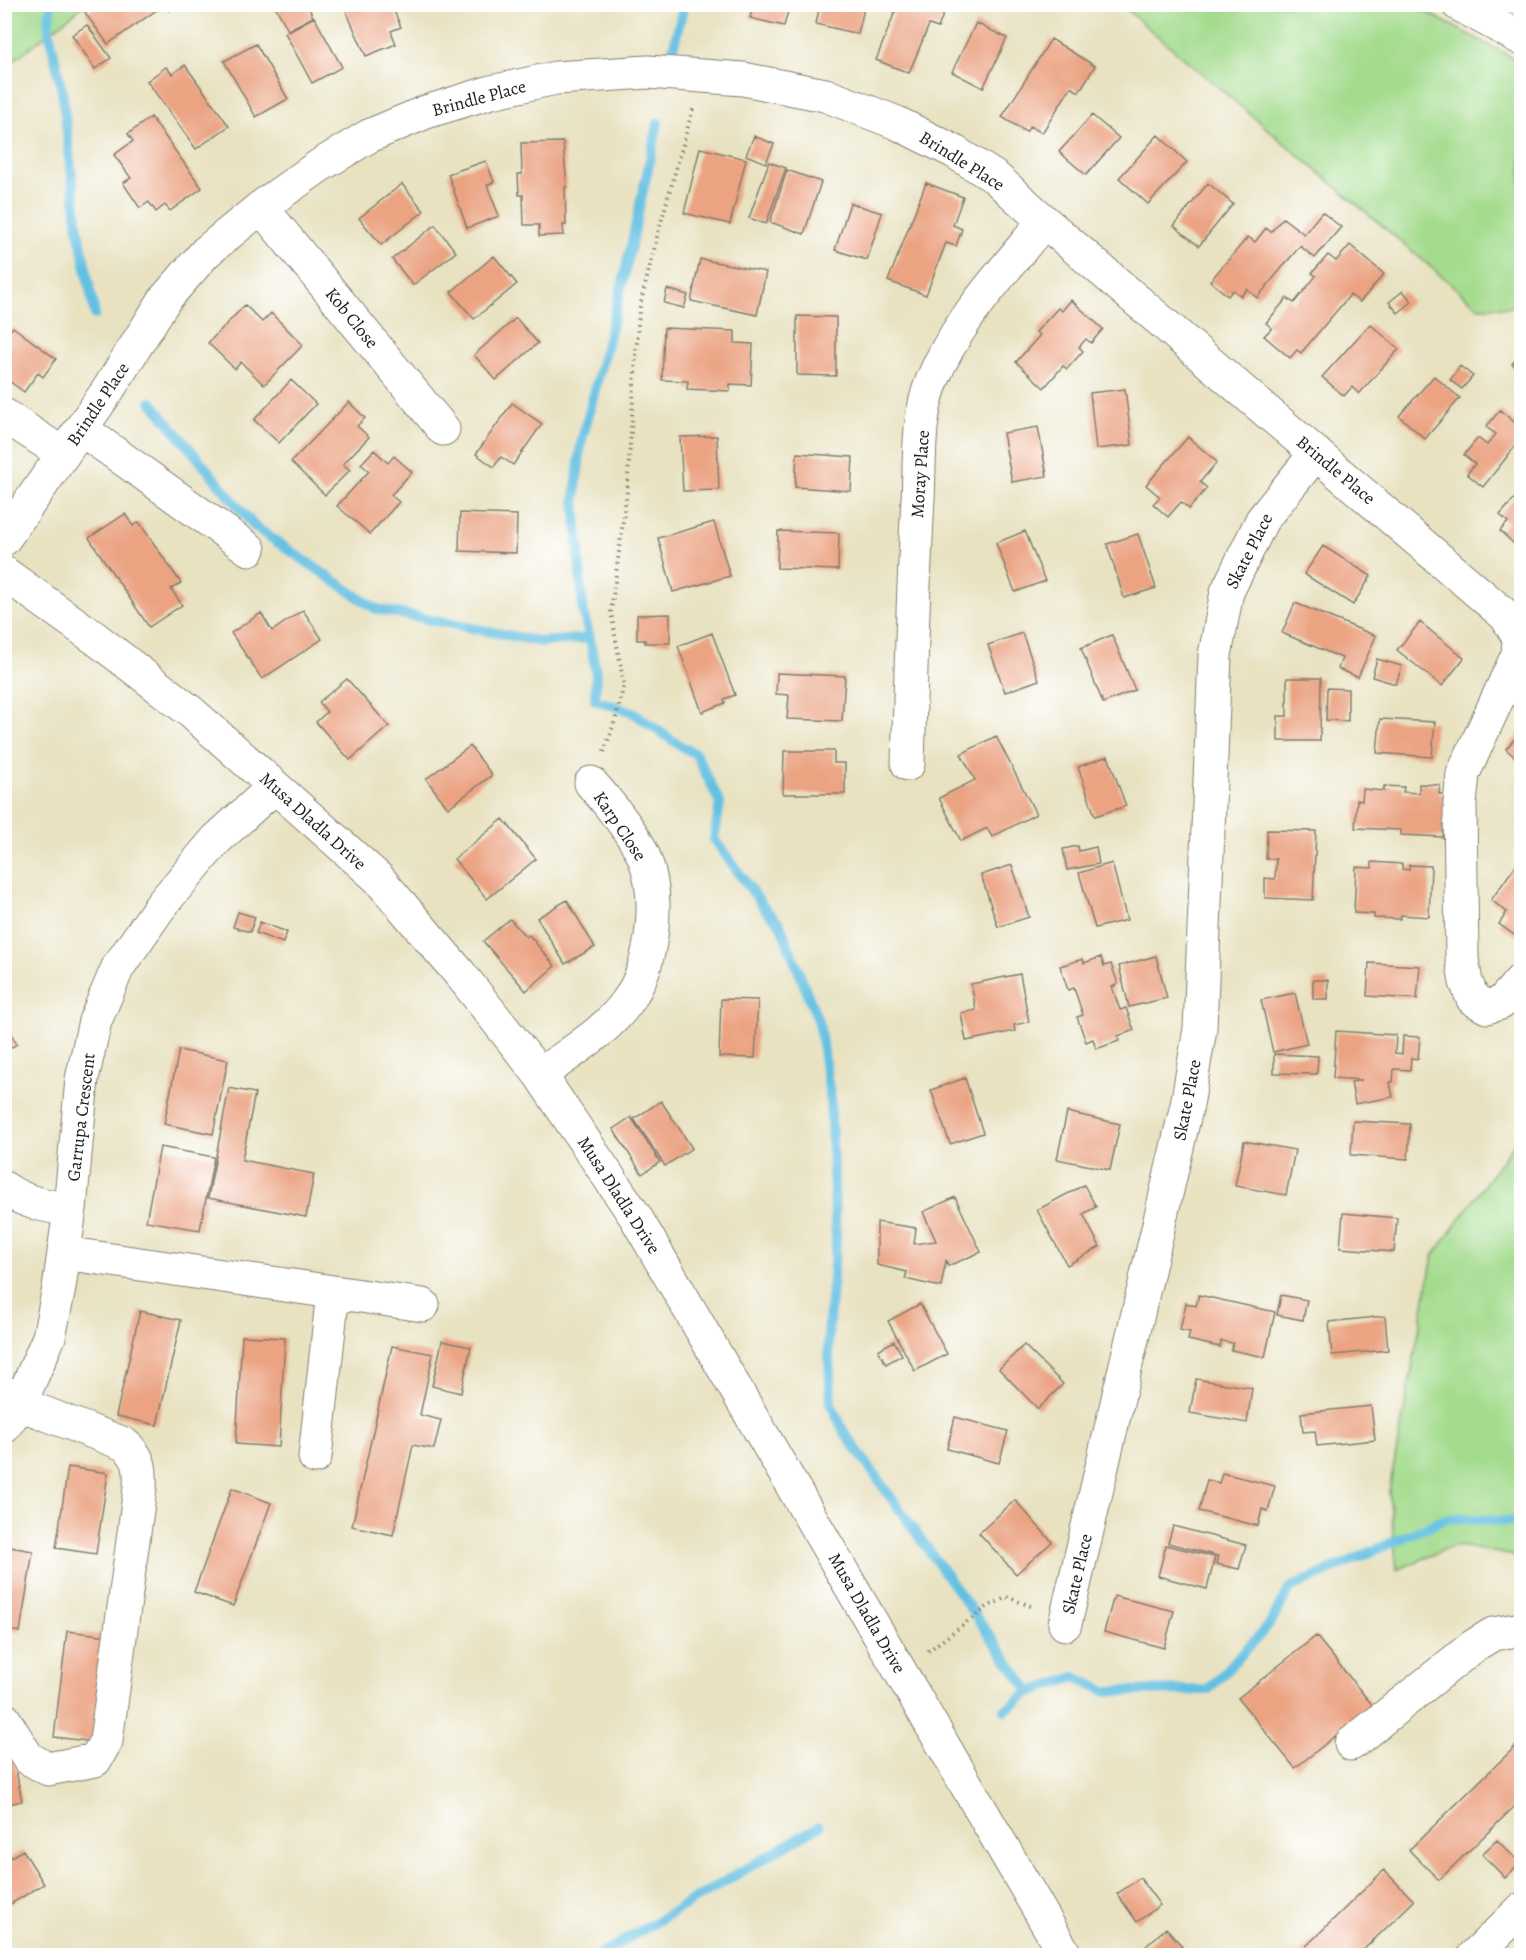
<svg xmlns="http://www.w3.org/2000/svg" width="1526" height="1960" viewBox="0 0 1526 1960" font-family="Alegreya,serif">
  <style>
    .green { fill: #a4dc8e; stroke: #607c55; stroke-width: 1.5 }
    .lines { fill: none; stroke-linecap: round; stroke-linejoin: round }
    .stream { stroke: #64c0e2; stroke-width: 10 }
    .building { fill: #eba382 }
    .minor-casing { stroke: #827f6e; stroke-width: 35 }
    .major-casing { stroke: #827f6e; stroke-width: 35 }
    .path { stroke: #827f6e; stroke-width: 4; stroke-dasharray: 1.5 4.5; stroke-linecap: butt }
    .minor { stroke: #fff; stroke-width: 33 }
    .major { stroke: #fff; stroke-width: 33 }
    .labels { text-anchor: middle; dominant-baseline: central; stroke-width: 4.5; stroke-linejoin: round; paint-order: stroke }
    .street-label { font-size: 18px; fill: #1c1c1c; stroke: #fff }
  </style>
  <rect width="100%" height="100%" fill="#fff"/>
  <filter id="ink" filterUnits="userSpaceOnUse"><feTurbulence type="fractalNoise" baseFrequency=".0167" numOctaves="2"/><feDisplacementMap in="SourceGraphic" scale="12" xChannelSelector="R" yChannelSelector="G"/><feConvolveMatrix kernelMatrix="1 2 1 2 8 2 1 2 1" color-interpolation-filters="sRGB"/></filter>
  <filter id="wash" filterUnits="userSpaceOnUse"><feTurbulence type="fractalNoise" baseFrequency=".008" numOctaves="4" result="noise"/><feDisplacementMap in="SourceGraphic" scale="24" xChannelSelector="R" yChannelSelector="G"/><feGaussianBlur stdDeviation="1.35" result="paint"/><feColorMatrix in="noise" values="0 0 0 0 0 0 0 0 0 0 0 0 0 0 0 0 0 1.4 0 .05"/><feComposite in="paint" operator="in"/></filter>
  <g filter="url(#wash)">
    <rect width="100%" height="100%" fill="#e8e2c1"/>
    <path class="green" d="M5,4H85V5L5,67Z
      M1121,5H1413L1521,62V307H1478Z
      M1521,1134V1557L1455,1545L1397,1570L1389,1491L1433,1256Z"/>
    <g class="lines">
      <path class="stream" d="M51,4L48,27L62,90L78,228L95,315
        M673,49L684,4
        M658,123L625,273L581,444L575,498L583,612L590,638L596,674L595,700L632,712L679,745L696,754L720,803L714,839L766,910L780,924L819,1023L830,1096L836,1241L828,1334L831,1404L844,1432L1030,1692
        M151,402L255,527L376,609L542,642L590,638
        M1005,1710L1030,1692L1075,1677L1105,1691L1208,1690L1270,1624L1290,1588L1447,1518L1522,1522
        M598,1956L819,1826"/>
    </g>
    <g id="blocks">
      <path class="building" d="M97,4H155L158,9L108,44L85,13Z
        M165,4H179L169,11Z
        M274,4H307L313,17L288,30Z
        M343,4H391L401,27L391,31L396,44L366,56Z
        M754,4H790L784,26L750,18Z
        M820,4H865L858,34L816,24Z
        M898,4H947L938,28L929,25L909,73L876,60Z
        M314,17L342,67L312,83L285,33Z
        M976,23L1007,38L983,88L952,72Z
        M87,25L111,58L95,69L72,35Z
        M1051,39L1095,66L1079,92L1071,87L1042,133L1030,126L1026,132L1002,117Z
        M256,44L288,99L256,117L224,61Z
        M185,65L229,126L196,149L147,81L166,67L172,74Z
        M1092,115L1119,138L1086,175L1059,152Z
        M151,117L202,188L170,211L165,205L156,212L149,202L140,208L123,183L131,178L114,155L133,141L128,134Z
        M1158,135L1187,162L1148,204L1119,178Z
        M754,136L774,144L766,163L746,155Z
        M563,142L567,187H565L566,225H563L564,235L539,236V225H524L523,195H519L518,174H522L521,143Z
        M700,148L746,159L730,224L684,213Z
        M486,161L494,182L487,185L499,216L467,228L448,174Z
        M769,162L786,168L766,224L749,218Z
        M787,170L821,182L804,234L770,222Z
        M926,183L963,197L953,225L962,229L956,246L946,243L926,295L888,281Z
        M1208,183L1233,204L1199,246L1174,226Z
        M402,184L424,211L381,245L359,218Z
        M850,203L882,213L867,260L835,250Z
        M1322,212L1341,227L1315,258L1300,246L1257,298L1247,289L1241,296L1233,290L1228,296L1210,281L1248,237L1255,242L1266,228L1271,232L1283,218L1304,234Z
        M435,225L456,252L413,285L392,259Z
        M1350,245L1384,274L1360,302L1350,295L1301,353L1297,350L1290,358L1264,336L1272,328L1266,323L1287,298L1294,303L1316,276L1312,273L1328,255L1336,261Z
        M494,256L517,284L474,319L451,292Z
        M700,259L766,272L757,315L691,301Z
        M667,289L688,295L684,308L664,303Z
        M1403,291L1412,302L1398,313L1389,302Z
        M1071,300L1103,329L1091,343L1086,339L1079,347L1083,351L1067,369L1063,366L1044,388L1016,362L1040,335L1036,332L1058,308L1062,311Z
        M245,305L262,322L271,313L303,345L264,385L241,362L235,369L208,343Z
        M797,316L836,317V376L797,375Z
        M516,318L538,343L496,380L474,355Z
        M1370,324L1399,349L1359,394L1352,387L1344,396L1322,377Z
        M13,327L56,359L43,377L38,373L24,392L4,377V332L7,334Z
        M664,328L735,331V343L753,344L751,385L730,384V391L687,389L688,381L662,380Z
        M1521,353V372L1512,364Z
        M1460,366L1473,376L1462,389L1450,380Z
        M1434,376L1460,398L1425,439L1399,416Z
        M291,380L316,404L279,443L254,420Z
        M1125,389L1132,445L1096,449L1090,393Z
        M1521,399V411L1516,406Z
        M349,402L365,418L357,426L369,437L343,464L350,470L325,495L291,462Z
        M512,403L542,424L513,465L501,457L494,467L476,454Z
        M1500,410L1521,428V439L1483,487L1467,474L1475,464L1464,455L1478,438L1487,445L1496,434L1486,427Z
        M1038,427L1047,476L1012,482L1003,433Z
        M717,436L719,490L683,491L680,437Z
        M1188,437L1217,462L1200,482L1207,488L1189,509L1181,502L1168,517L1153,504L1160,497L1146,485Z
        M374,450L388,463L394,456L412,472L391,495L399,502L370,534L337,506L369,471L361,464Z
        M797,453L853,457L851,491L795,487Z
        M1521,491V550L1500,531L1508,522L1500,515Z
        M460,513L517,515L516,553L459,551Z
        M125,514L133,526L139,522L181,583L171,589L182,605L149,627L89,538Z
        M714,522L730,576L673,592L658,538Z
        M778,531L839,533L838,570L777,568Z
        M1025,531L1045,581L1015,592L996,543Z
        M1138,534L1156,588L1124,598L1107,544Z
        M1323,546L1371,576L1353,605L1304,574Z
        M1295,603L1376,636L1358,677L1338,669L1342,658L1282,633Z
        M303,610L322,639L262,679L231,633L261,613L272,631Z
        M670,614V643H645V640H637V615Z
        M1420,622L1464,658L1442,686L1397,650Z
        M712,633L735,695L724,699L725,703L702,712L678,646Z
        M1022,633L1039,680L1005,692L988,645Z
        M1112,635L1135,690L1103,703L1081,648Z
        M1377,659L1402,666L1396,684L1372,677Z
        M777,673L845,676L842,721L787,719L789,695L776,694Z
        M1287,678H1321L1320,741H1278V716H1287Z
        M347,679L389,726L350,760L316,722L327,712L319,702Z
        M1327,688L1348,689V721L1326,720Z
        M1380,719L1435,722L1432,757L1377,753Z
        M1521,731V763L1506,749Z
        M996,736L1036,814L992,837L987,828L961,841L939,798L975,780L961,754Z
        M470,746L492,775L448,808L426,779Z
        M784,751H834V763H845V794H783Z
        M1108,756L1126,806L1095,816L1078,767Z
        M1419,784L1440,785L1439,794H1446L1443,837L1401,835V830L1355,828L1357,800L1362,801L1363,789L1384,791V786L1404,787L1403,792L1419,793Z
        M503,819L536,859L487,899L454,859Z
        M1267,830L1316,831L1313,900L1265,898V878L1275,879L1276,859H1266Z
        M1078,846L1079,851L1096,847L1099,864L1067,870L1063,849Z
        M1521,858V931L1517,937L1499,924L1507,912L1491,900Z
        M1372,862L1402,864V869L1409,870V865L1431,866L1429,917L1401,915L1400,919L1374,918V914L1354,913L1356,867L1372,868Z
        M1112,863L1127,920L1095,928L1079,873Z
        M1012,865L1029,917L998,927L981,875Z
        M567,900L595,947L565,964L537,918Z
        M238,912L255,917L250,932L233,927Z
        M510,919L526,937L529,935L555,966L526,991L483,941Z
        M260,922L287,932L283,943L256,933Z
        M1156,956L1167,998L1129,1007L1119,966Z
        M1101,957L1104,966L1111,964L1118,984L1112,987L1120,1010L1126,1008L1134,1030L1118,1036L1119,1041L1096,1049L1093,1039L1086,1042L1077,1017L1083,1015L1074,988L1068,990L1060,966L1083,959L1084,963Z
        M1369,963L1420,966L1417,999L1367,996Z
        M1020,974L1029,1022L1014,1025L1015,1031L966,1041L961,1013L976,1010L971,984Z
        M1313,980H1328V999H1313Z
        M1295,993L1307,1044L1273,1052L1261,1000Z
        M721,999L758,1000L755,1058L719,1057Z
        M4,1023L17,1044L4,1052Z
        M1336,1031L1396,1035L1395,1053L1402,1054L1403,1036L1420,1037L1418,1059L1411,1058L1410,1070L1394,1069L1393,1082H1390L1393,1097L1355,1104L1351,1082L1362,1080L1333,1078Z
        M179,1050L228,1060L213,1134L164,1124Z
        M1274,1054L1318,1056L1317,1074L1274,1073Z
        M965,1078L983,1133L950,1144L931,1090Z
        M229,1088L255,1093L242,1160L314,1174L306,1217L208,1198Z
        M661,1101L692,1148L665,1166L634,1119Z
        M1067,1112L1120,1124L1110,1170L1057,1159Z
        M631,1117L660,1162L642,1174L613,1129Z
        M1353,1121L1410,1124L1408,1159L1351,1155Z
        M1244,1141L1295,1150L1286,1195L1235,1186Z
        M160,1147L214,1157L200,1230L146,1221Z
        M1084,1185L1096,1207L1083,1214L1100,1247L1067,1265L1037,1210Z
        M955,1197L981,1252L948,1266L946,1260L941,1287L905,1279L907,1272L877,1265V1222L916,1228L914,1244L936,1241L923,1212Z
        M1343,1213L1397,1218L1394,1252L1340,1248Z
        M1199,1295L1275,1312L1265,1357L1231,1350L1233,1343L1221,1341L1220,1347L1188,1340L1190,1332L1180,1330L1186,1303L1196,1306Z
        M1281,1295L1307,1300L1303,1320L1277,1315Z
        M920,1304L947,1354L915,1371L888,1321Z
        M140,1311L181,1320L157,1425L116,1416Z
        M1385,1316L1388,1350L1332,1355L1329,1322Z
        M242,1336L285,1338L279,1447L236,1444Z
        M442,1341L471,1347L461,1393L432,1386Z
        M894,1341L902,1355L886,1364L878,1350Z
        M1024,1345L1063,1384L1038,1409L999,1369Z
        M392,1346L433,1354L420,1415L441,1420L434,1449L413,1445L393,1535L352,1526Z
        M1196,1379L1252,1388L1247,1423L1190,1413Z
        M1371,1406L1375,1440L1317,1446L1315,1431L1303,1432L1301,1413Z
        M955,1417L1008,1431L999,1463L947,1449Z
        M68,1467L108,1473L96,1554L56,1548Z
        M1222,1473L1275,1486L1268,1511L1262,1509L1258,1526L1199,1511L1207,1480L1219,1483Z
        M232,1488L271,1503L233,1606L194,1592Z
        M1015,1500L1052,1542L1016,1574L979,1533Z
        M1173,1526L1246,1545L1239,1569L1216,1564L1218,1556L1168,1543Z
        M1166,1545L1215,1557L1207,1589L1158,1576Z
        M4,1546L33,1551L20,1632L4,1629Z
        M1114,1596L1174,1611L1164,1648L1104,1632Z
        M67,1631L109,1636L95,1742L54,1737Z
        M1316,1636L1373,1706L1295,1768L1238,1698Z
        M1521,1741V1809L1517,1804L1439,1880L1409,1850Z
        M14,1760L22,1801L5,1805V1762Z
        M1497,1840L1520,1863L1505,1878L1482,1854Z
        M23,1850L44,1884L4,1908V1861Z
        M1384,1870L1414,1901L1357,1956H1296Z
        M1140,1878L1160,1905L1137,1922L1117,1894Z
        M1166,1928L1182,1946L1172,1956H1151L1144,1948Z"/>
    </g>
  </g>
  <g filter="url(#ink)">
    <use href="#blocks" fill-opacity="0" stroke="#827f6e" stroke-width="1.5"/>
    <g class="lines">
      <defs>
        <path id="minor" d="M261,207L443,429
          M4,415L63,454
          M81,429L249,549
          M4,539L108,390L165,299L206,252L261,207L319,166L369,136L426,112L491,92L556,78L648,72L743,79L825,95L897,123L953,151L996,178L1044,221L1506,616L1519,638L1518,654L1463,774L1460,803L1462,959L1466,982L1473,999L1487,1007L1501,1003L1522,979
          M4,573L95,638L191,712L378,878L461,975L540,1075L635,1216L1066,1956
          M908,764C911,675 913,587 918,499C920,461 917,417 932,381C956,321 1004,272 1044,221
          M540,1075C569,1053 606,1032 627,1002C653,966 661,898 644,857C635,835 607,801 591,783
          M4,1188C25,1203 45,1206 70,1209
          M64,1253L423,1305
          M4,1392L20,1404L124,1444C140,1457 141,1468 140,1488L106,1741L95,1760L48,1769L28,1758L4,1719
          M4,1427L20,1404L49,1337L59,1288L70,1209L82,1079L95,1021L118,967L162,904L216,840L274,787
          M315,1457L333,1292
          M1065,1624L1187,1105L1200,1029L1215,655L1227,592L1262,520L1316,453
          M1351,1744L1475,1645L1493,1634L1522,1629
          M1474,1956L1522,1909"/>
        <path id="major" d="M1458,4L1522,39"/>
      </defs>
      <use href="#minor" class="minor-casing"/>
      <use href="#major" class="major-casing"/>
      <path class="path" d="M604,752L615,721L624,685L611,612L627,491L639,310L658,233L693,109
        M928,1651L987,1607L1007,1597L1033,1607"/>
      <use href="#minor" class="minor"/>
      <use href="#major" class="major"/>
    </g>
  </g>
  <g class="labels">
    <g class="street-label">
      <text transform="translate(479 98) rotate(-15)">Brindle Place</text>
      <text transform="translate(962 161) rotate(32)">Brindle Place</text>
      <text transform="translate(352 318) rotate(51)">Kob Close</text>
      <text transform="translate(98 404) rotate(-56)">Brindle Place</text>
      <text transform="translate(1336 470) rotate(40)">Brindle Place</text>
      <text transform="translate(920 474) rotate(-86)">Moray Place</text>
      <text transform="translate(1249 551) rotate(-63)">Skate Place</text>
      <text transform="translate(313 821) rotate(42)">Musa Dladla Drive</text>
      <text transform="translate(620 826) rotate(56)">Karp Close</text>
      <text transform="translate(1187 1100) rotate(-79)">Skate Place</text>
      <text transform="translate(81 1117) rotate(-83)">Garrupa Crescent</text>
      <text transform="translate(619 1195) rotate(57)">Musa Dladla Drive</text>
      <text transform="translate(1077 1574) rotate(-77)">Skate Place</text>
      <text transform="translate(867 1613) rotate(60)">Musa Dladla Drive</text>
    </g>
  </g>
  <rect width="1526" height="1960" fill="none" stroke="#fff" stroke-width="24"/>
</svg>
